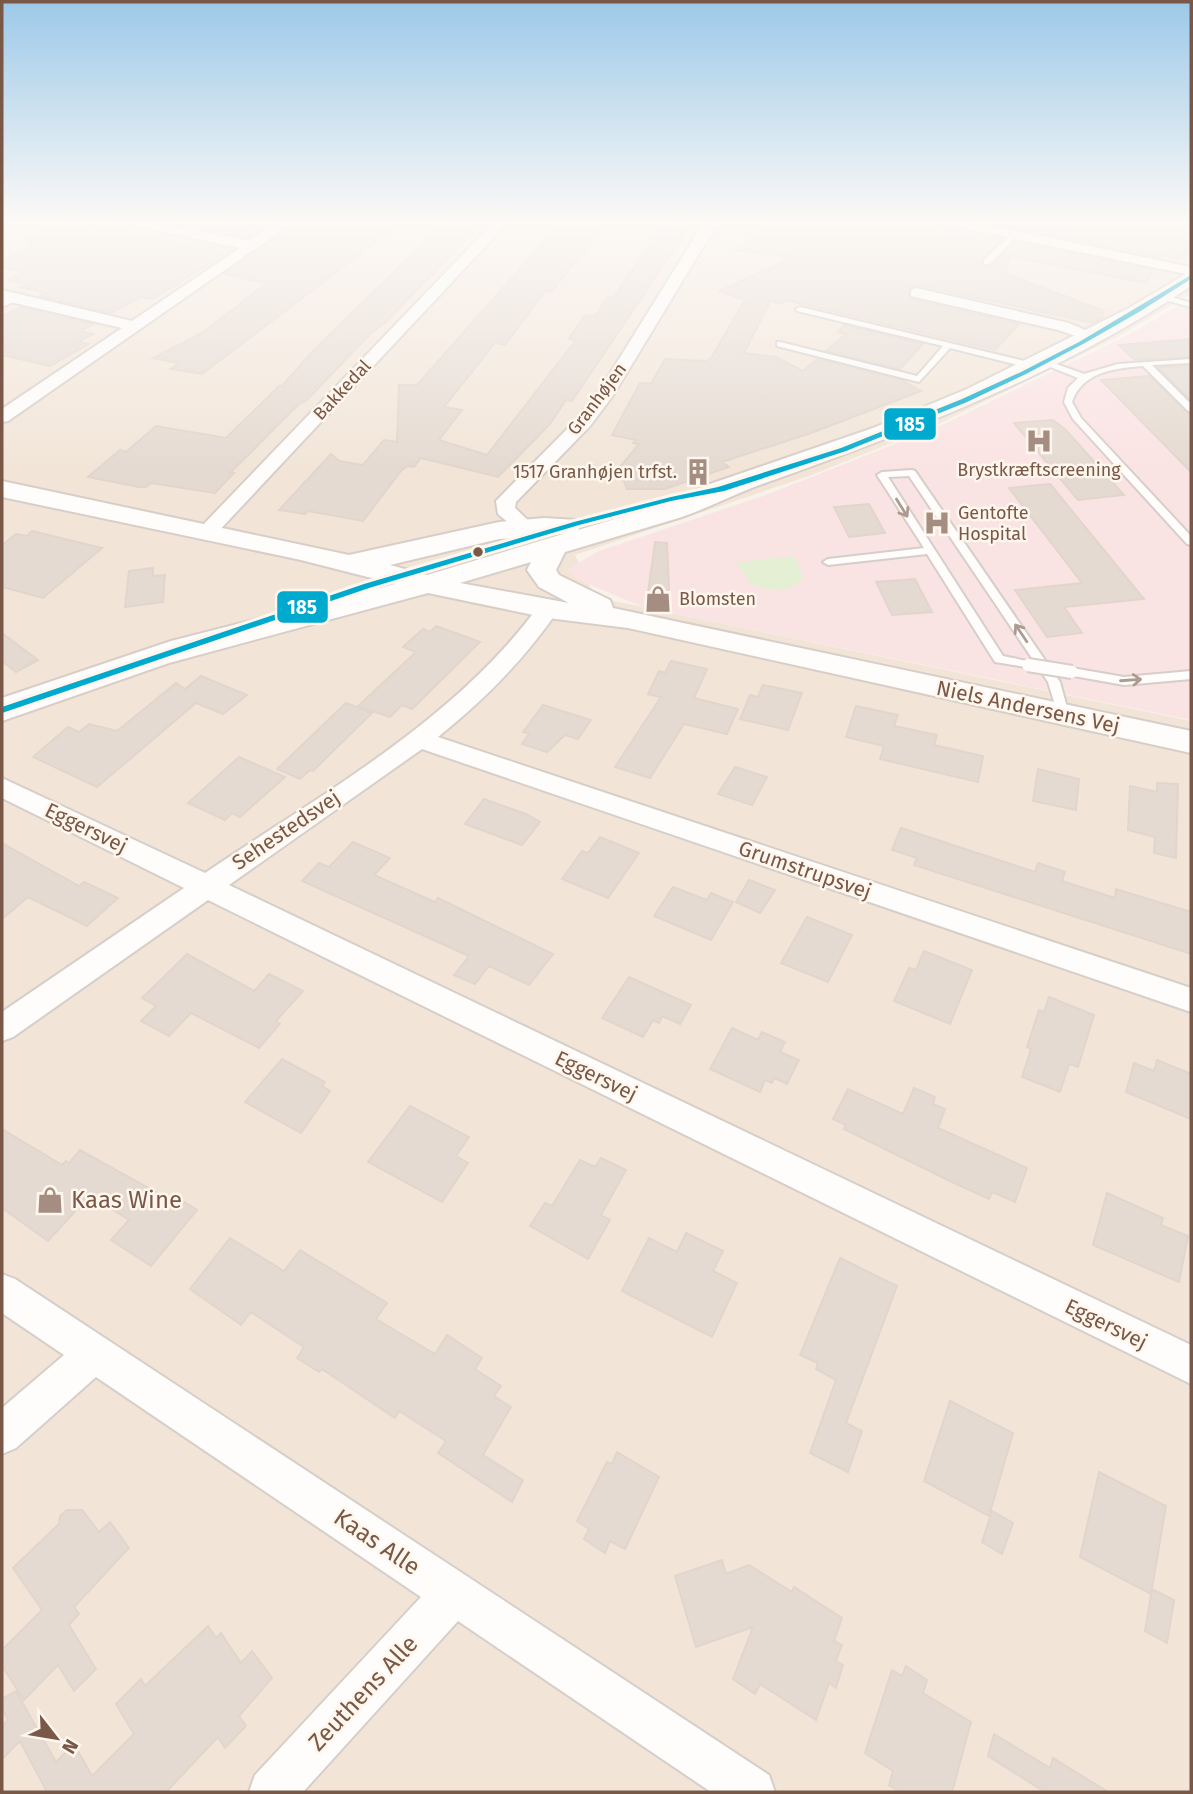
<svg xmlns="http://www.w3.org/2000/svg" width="1193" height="1794" viewBox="0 0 1193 1794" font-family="'Fira Sans',sans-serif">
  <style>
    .residential { fill: #f2e5d8 }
    .medical { fill: #fae3e3 }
    .green { fill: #e5efd4 }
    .building { fill: #e5dad1; stroke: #e1d5cc; stroke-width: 2 }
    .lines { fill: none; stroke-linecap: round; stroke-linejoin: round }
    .lane-casing { stroke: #d6cec8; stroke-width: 4 }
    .street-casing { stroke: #d6cec8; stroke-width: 4 }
    .secondary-casing { stroke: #d8cec7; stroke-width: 4 }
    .lane { fill: #fefdfc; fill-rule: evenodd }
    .street { fill: #fefdfc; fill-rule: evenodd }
    .secondary { fill: #fefdfc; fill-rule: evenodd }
    .lane-bridge-casing { stroke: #d6cec8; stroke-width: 16; stroke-linecap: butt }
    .lane-bridge { stroke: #fefdfc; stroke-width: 12 }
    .bus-1-casing { stroke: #fff7ed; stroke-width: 6 }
    .bus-1 { fill: #00a9ce; fill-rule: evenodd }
    .oneway { stroke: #ae9a90 }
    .bus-dot { fill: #795848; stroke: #fff7ed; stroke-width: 2.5 }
    .labels { text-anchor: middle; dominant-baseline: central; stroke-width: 5; stroke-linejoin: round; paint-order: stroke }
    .far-street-label { font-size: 18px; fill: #795848; stroke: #fff7ed }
    .far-poi-label { font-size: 18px; fill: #795848; stroke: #fff7ed; text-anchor: start }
    .street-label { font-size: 21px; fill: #795848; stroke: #fff7ed }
    .near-poi-label { font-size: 24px; fill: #795848; stroke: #fff7ed; text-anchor: start }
    .near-street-label { font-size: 24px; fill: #795848; stroke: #fff7ed }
    .line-badge { stroke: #fff7ed; stroke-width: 2.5 }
    .badge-label { font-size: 19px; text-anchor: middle; font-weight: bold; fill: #fff }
  </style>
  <rect width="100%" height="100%" fill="#f8f2eb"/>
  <path class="residential" d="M2,219H1191V294L1116,338L934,426L809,476L575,555L595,597L1191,721V1792H2Z"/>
  <path class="medical" d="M1191,299V720L643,607L576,579L568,569L599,551L766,495L938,427L1126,336Z"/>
  <path class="green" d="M795,556L803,577C792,595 766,592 750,583L736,562Z"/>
  <path class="building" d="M300,219H406L202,374L171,369L179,363L153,358L202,333L267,283L224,274Z
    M448,219H486L385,323L371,333L307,400L298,405L230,473H234L215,493L151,483L146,487H139L88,477L120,450L126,452L156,426L226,438L279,386H282L313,351Z
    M667,219L691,224L572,401L566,400L550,424L498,477L421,458L414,467L407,466L401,471L363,521L308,511L305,514L279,510L331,454L339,461L363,465L384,440L397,442L399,385H417L557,227H604L551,292L545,291L505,345L495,343L444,407L462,410L439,440L487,455L576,340L569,339L585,315L595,316L608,297H613L618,291Z
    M777,219H907L1003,239L982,258L984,267L992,266L1015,241L1154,270L1146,283L1010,256L1005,273L1104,311L1101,319L1093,323L917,285L909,289L910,299L1019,324L995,350L786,300L781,304L771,300L744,353L776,357L803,371L817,359L901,380L921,391L811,433L722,462L729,467L665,489H627L619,468L639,444L633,443L636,440L612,435L640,383L651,384L665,359L706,361L711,358L745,300L719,291L793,257L736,250Z
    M997,219H1191V248L1180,259L1164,255L1162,258L992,223Z
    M67,220L173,242L184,244L191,240L233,249L153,299L141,297L111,313L40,296L47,293L20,287L26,284L8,280L23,272L2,267V261L36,244L23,241Z
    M235,221L265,227L248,238L210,230Z
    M20,307L93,324L81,331L93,334L79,342L89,344L50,366L2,355V316Z
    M844,325L923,344L900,369L826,351L846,334L838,332Z
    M1191,339V357L1135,360L1119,345Z
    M1191,366V401L1158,367Z
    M1149,376L1191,414V472L1101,380Z
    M1053,420L1066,430L1124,495L1078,500L1014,423Z
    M1050,484L1144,599L1064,607L1082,633L1047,637L1015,590L1082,583L1009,488Z
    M869,504L885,533L849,537L834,507Z
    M32,531L102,548L43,598L2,587V545L16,534L27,536Z
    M655,542L667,543L670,612L646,607Z
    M153,568V576L165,575L163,602L125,607L129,571Z
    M915,579L932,612L892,615L876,582Z
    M436,626L480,642L412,709L402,705L390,717L358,706L416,652L403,647L423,629L430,632Z
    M2,633L38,660L16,672L2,661Z
    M671,661L707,669L694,698L738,709L727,734L684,724L650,778L615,767L661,697L648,694L659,671L665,673Z
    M201,676L247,695L223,714L196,703L97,787L33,757L68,727L79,732L89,724L117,731L176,683L185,689Z
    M763,685L802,693L788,730L740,719L750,695L758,697Z
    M346,703L372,713L313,771L310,770L300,779L277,769Z
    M543,705L591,720L578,739L565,735L547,752L522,744L529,734L523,732Z
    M856,706L898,715L894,726L937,735L934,745L983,756L978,782L880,759L884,746L846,737Z
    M239,757L285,777L240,817L232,813L225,820L188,803Z
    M735,767L767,777L752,805L718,794Z
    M1038,769L1079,779L1076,810L1033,801Z
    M1157,783L1178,784L1176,858L1154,853L1155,837L1128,830L1130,786L1157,792Z
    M484,799L526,814L540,822L522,845L465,824Z
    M901,828L1035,872L1038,863L1065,872L1062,881L1115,898L1116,889L1191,912V954L914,865L917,858L892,850Z
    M600,837L639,853L608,898L562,879L582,851L588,853Z
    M353,842L390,858L374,875L435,902L438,898L553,954L529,985L489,966L475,984L454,975L469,956L302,881L319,863L329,867Z
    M2,843L79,886L84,882L118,898L87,926L28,897L2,919Z
    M749,880L775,890L760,913L736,902Z
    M673,887L707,900L711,893L733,902L711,940L654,916Z
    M807,917L852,935L828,982L781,963Z
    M924,951L972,970L950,1024L894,1001L909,968L916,970Z
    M187,954L254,991L269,974L303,991L276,1021L280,1024L259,1048L191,1013L169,1036L141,1021L156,1006L142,998Z
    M629,977L691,1005L680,1024L662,1016L659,1023L653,1020L643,1037L602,1018Z
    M1049,997L1094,1015L1078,1067L1069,1064L1060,1092L1022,1077L1031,1049L1027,1047L1039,1010L1044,1012Z
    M732,1028L758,1040L762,1032L785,1042L780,1052L799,1060L787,1084L774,1078L772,1083L765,1080L760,1092L710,1069Z
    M282,1059L325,1082L322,1086L330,1091L301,1133L245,1102Z
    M1157,1060L1191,1074V1119L1126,1092L1134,1063L1154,1071Z
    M914,1088L935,1097L933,1104L945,1109L938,1128L1027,1168L1015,1202L992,1192L989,1199L952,1182L844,1129L846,1125L833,1119L848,1089L903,1114Z
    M410,1106L469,1137L456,1156L468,1163L442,1202L368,1162Z
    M2,1129L62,1165L66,1161L69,1163L80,1150L174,1202L178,1198L197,1210L151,1266L111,1240L129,1220L90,1195L48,1241L2,1208Z
    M601,1158L626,1170L601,1215L610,1220L588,1259L530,1226L545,1203L552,1206L580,1160L595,1167Z
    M1107,1193L1163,1218L1161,1225L1188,1236L1179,1282L1093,1245Z
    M686,1233L723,1251L713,1271L737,1283L712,1337L622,1291L649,1238L677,1252Z
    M230,1238L284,1271L300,1250L387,1303L376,1319L435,1354L447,1335L482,1358L475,1369L501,1386L494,1396L511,1407L483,1455L523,1480L512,1502L438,1453L446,1441L399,1411L395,1418L322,1369L319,1372L297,1358L304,1347L251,1312L241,1325L190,1289Z
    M840,1258L897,1286L846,1423L862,1431L848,1472L810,1453L836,1380L816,1369L818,1363L800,1355Z
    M950,1401L1013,1433L989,1516L924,1481Z
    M617,1452L659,1477L625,1549L610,1541L605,1553L584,1539L589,1529L577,1521L607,1462L612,1464Z
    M1099,1472L1166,1506L1151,1594L1080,1557Z
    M67,1510H82L99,1532L110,1522L129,1548L74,1607L79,1614L69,1625L96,1669L74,1691L58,1665L24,1700L2,1666V1650L42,1610L13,1568L59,1524L60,1516Z
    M992,1511L1013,1523L1002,1554L982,1542Z
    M722,1560L726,1574L749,1565L792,1592L794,1587L842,1618L834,1641L842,1645L836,1661L843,1665L836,1688L829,1683L816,1720L760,1684L755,1694L733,1679L753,1627L696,1647L675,1576Z
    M1152,1589L1174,1600L1167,1643L1145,1631Z
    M208,1626L216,1638L221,1633L241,1663L252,1651L272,1678L239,1716L246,1726L225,1748L218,1737L166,1792H47L20,1741L2,1759V1726L8,1720L2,1708V1699L16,1691L56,1762L74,1744L92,1776L134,1734L116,1704L141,1679L145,1686Z
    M906,1666L927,1680L923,1693L971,1722L952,1792H900L889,1785L893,1771L865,1753L892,1670L902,1676Z
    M994,1734L1050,1768L1053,1758L1108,1792H1045L988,1756Z"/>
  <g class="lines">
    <defs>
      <path id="lane" d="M177,219H185L166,228L161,227Z
        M1013,233L1018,234L990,264H984V260Z
        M1164,295L1191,303V307L1161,299V295Z
        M15,296H18V300L2,307V302Z
        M800,307L1037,364L1038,366L1034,369L950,348L919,382L777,346V342H780L917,376L943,346L797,311L796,309Z
        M1191,359V363L1152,365L1191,404V412L1188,411L1143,366C1115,368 1082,372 1072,402L1081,418L1191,536V545L1187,544L1073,419L1064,402L1068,388L1078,378L1038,362L1045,360L1084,374L1118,364Z
        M912,470L915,471L1060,682L1069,715L1067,718H1059L1048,682L909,476L888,477L1003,656L1032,662V668L995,662L927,554L828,565L823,562L828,559L924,548L877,475L882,472Z
        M1072,668L1124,677L1191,671V679L1124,685L1068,675L1066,672Z"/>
      <path id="street" d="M2,219H11L2,224Z
        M115,219H141L249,241L282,219H298L8,421L2,422V409L122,328L2,300V290L132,321L240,248L122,223Z
        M497,219H511L215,535H201L198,531L201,527Z
        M706,219H720L614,394L590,426L516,502L515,508L534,526L531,530H517L498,514L496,501L578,418L601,388Z
        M932,219H958L1191,267V275L939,223Z
        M916,288L1069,323L1099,336L1091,341L1058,330L911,296V290Z
        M548,602L559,609C525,659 485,699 438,737L1191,988V1012L422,749L229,885L1191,1345V1384L208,900L13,1037L2,1041V1012L184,888L2,798V778L205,873C321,794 457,720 540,604Z
        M2,1274L15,1279L769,1775L775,1792H711L458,1621L303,1792H249L255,1775L421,1597L96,1377L16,1448L2,1454V1408L64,1355L2,1313Z"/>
      <path id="secondary" d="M1191,271V286C1061,374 912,431 765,483C737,493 710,507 682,517C643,529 604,540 565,552L556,570L559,575L610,600L613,608L1191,731V753L628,628L548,618L428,593L169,663L2,721V698L171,641L395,584L301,560L2,497V481L349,555L499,522L544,518L577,520L581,526L578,530L665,504L710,484L873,428L967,389L1129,308ZM563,534L427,575L390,565L499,539ZM531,562L527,570L539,587L569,603L460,583Z"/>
    </defs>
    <use href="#lane" class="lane-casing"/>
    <use href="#street" class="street-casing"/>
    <use href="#secondary" class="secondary-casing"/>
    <use href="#lane" class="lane"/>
    <use href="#street" class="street"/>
    <use href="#secondary" class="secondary"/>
    <defs>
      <path id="lane-bridge" d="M1028,665L1072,672"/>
    </defs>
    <use href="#lane-bridge" class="lane-bridge-casing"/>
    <use href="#lane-bridge" class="lane-bridge"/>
    <defs>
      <path id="bus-1" d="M1191,275V279L1139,312L1083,344L1026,374L967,402L846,451L724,491L671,501L579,525L369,588L2,713V707L364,584L574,522L671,497L718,487L841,448L962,399L1021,372L1079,342Z"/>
    </defs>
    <use href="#bus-1" class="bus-1-casing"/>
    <use href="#bus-1" class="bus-1"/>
  </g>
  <defs><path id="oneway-shaft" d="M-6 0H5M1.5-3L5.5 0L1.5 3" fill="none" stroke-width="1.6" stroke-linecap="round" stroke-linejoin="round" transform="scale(1.75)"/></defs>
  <g class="oneway">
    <use href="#oneway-shaft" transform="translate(902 508) rotate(58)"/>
    <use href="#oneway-shaft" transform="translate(1021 633) rotate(-124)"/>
    <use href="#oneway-shaft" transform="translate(1131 680) rotate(-4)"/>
  </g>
  <linearGradient id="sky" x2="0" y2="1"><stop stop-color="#9cc9e9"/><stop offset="0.47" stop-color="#fcf9f6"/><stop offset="1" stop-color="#fcf9f6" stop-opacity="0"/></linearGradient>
  <rect width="1193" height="470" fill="url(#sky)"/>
  <defs>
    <symbol id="hospital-bare" viewBox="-9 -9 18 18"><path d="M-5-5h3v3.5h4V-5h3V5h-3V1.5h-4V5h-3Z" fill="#a58e81" stroke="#fff7ed" stroke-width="2.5" paint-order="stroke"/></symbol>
    <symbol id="building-bare" viewBox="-9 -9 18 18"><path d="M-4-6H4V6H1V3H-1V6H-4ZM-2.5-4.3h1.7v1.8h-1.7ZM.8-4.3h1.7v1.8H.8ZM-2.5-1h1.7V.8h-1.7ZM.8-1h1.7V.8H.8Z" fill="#a58e81" stroke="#fff7ed" stroke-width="2.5" paint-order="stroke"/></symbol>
    <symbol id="shop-bare" viewBox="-9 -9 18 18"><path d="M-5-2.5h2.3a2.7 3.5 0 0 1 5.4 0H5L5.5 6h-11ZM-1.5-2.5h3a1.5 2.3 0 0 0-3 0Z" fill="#a58e81" stroke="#fff7ed" stroke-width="2.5" paint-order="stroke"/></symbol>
  </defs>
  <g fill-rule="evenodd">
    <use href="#hospital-bare" x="1020" y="422" width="38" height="38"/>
    <use href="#building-bare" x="679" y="453" width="38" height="38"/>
    <use href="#hospital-bare" x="918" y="504" width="38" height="38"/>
    <use href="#shop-bare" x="639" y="580" width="38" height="38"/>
    <use href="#shop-bare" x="31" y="1181" width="38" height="38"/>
  </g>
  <circle class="bus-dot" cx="478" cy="552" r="6"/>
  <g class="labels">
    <g class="far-street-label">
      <text transform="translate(342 390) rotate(-47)">Bakkedal</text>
      <text transform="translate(597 399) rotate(-53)">Granhøjen</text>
    </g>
    <g class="far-poi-label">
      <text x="1039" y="470" text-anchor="middle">Brystkræftscreening</text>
      <text x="677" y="472" text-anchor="end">1517 Granhøjen trfst.</text>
      <text x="958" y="513">Gentofte<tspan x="958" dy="21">Hospital</tspan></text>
      <text x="679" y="599">Blomsten</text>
    </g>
    <g class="street-label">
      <text transform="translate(1028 707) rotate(12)">Niels Andersens Vej</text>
      <text transform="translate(86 828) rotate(26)">Eggersvej</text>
      <text transform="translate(286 830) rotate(-34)">Sehestedsvej</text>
      <text transform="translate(805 870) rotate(19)">Grumstrupsvej</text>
      <text transform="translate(596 1076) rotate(26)">Eggersvej</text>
      <text transform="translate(1106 1324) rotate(26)">Eggersvej</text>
    </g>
    <g class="near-poi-label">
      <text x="71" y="1200">Kaas Wine</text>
    </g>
    <g class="near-street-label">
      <text transform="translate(377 1542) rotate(34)">Kaas Alle</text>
      <text transform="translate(363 1693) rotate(-47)">Zeuthens Alle</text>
    </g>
  </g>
  <g class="line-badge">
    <rect x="883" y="407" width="54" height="34" rx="7" fill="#00a9ce"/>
    <rect x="276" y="590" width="53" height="34" rx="7" fill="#00a9ce"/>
  </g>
  <g class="badge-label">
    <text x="910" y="431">185</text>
    <text x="302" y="614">185</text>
  </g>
  <rect width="1193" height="1794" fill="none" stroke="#795848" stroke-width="7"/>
  <g transform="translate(56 1738) rotate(121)" stroke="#fff7ed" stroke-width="5" paint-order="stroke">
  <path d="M0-5L12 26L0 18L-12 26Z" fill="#795848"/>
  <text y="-10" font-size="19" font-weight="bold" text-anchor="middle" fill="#795848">N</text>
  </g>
</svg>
